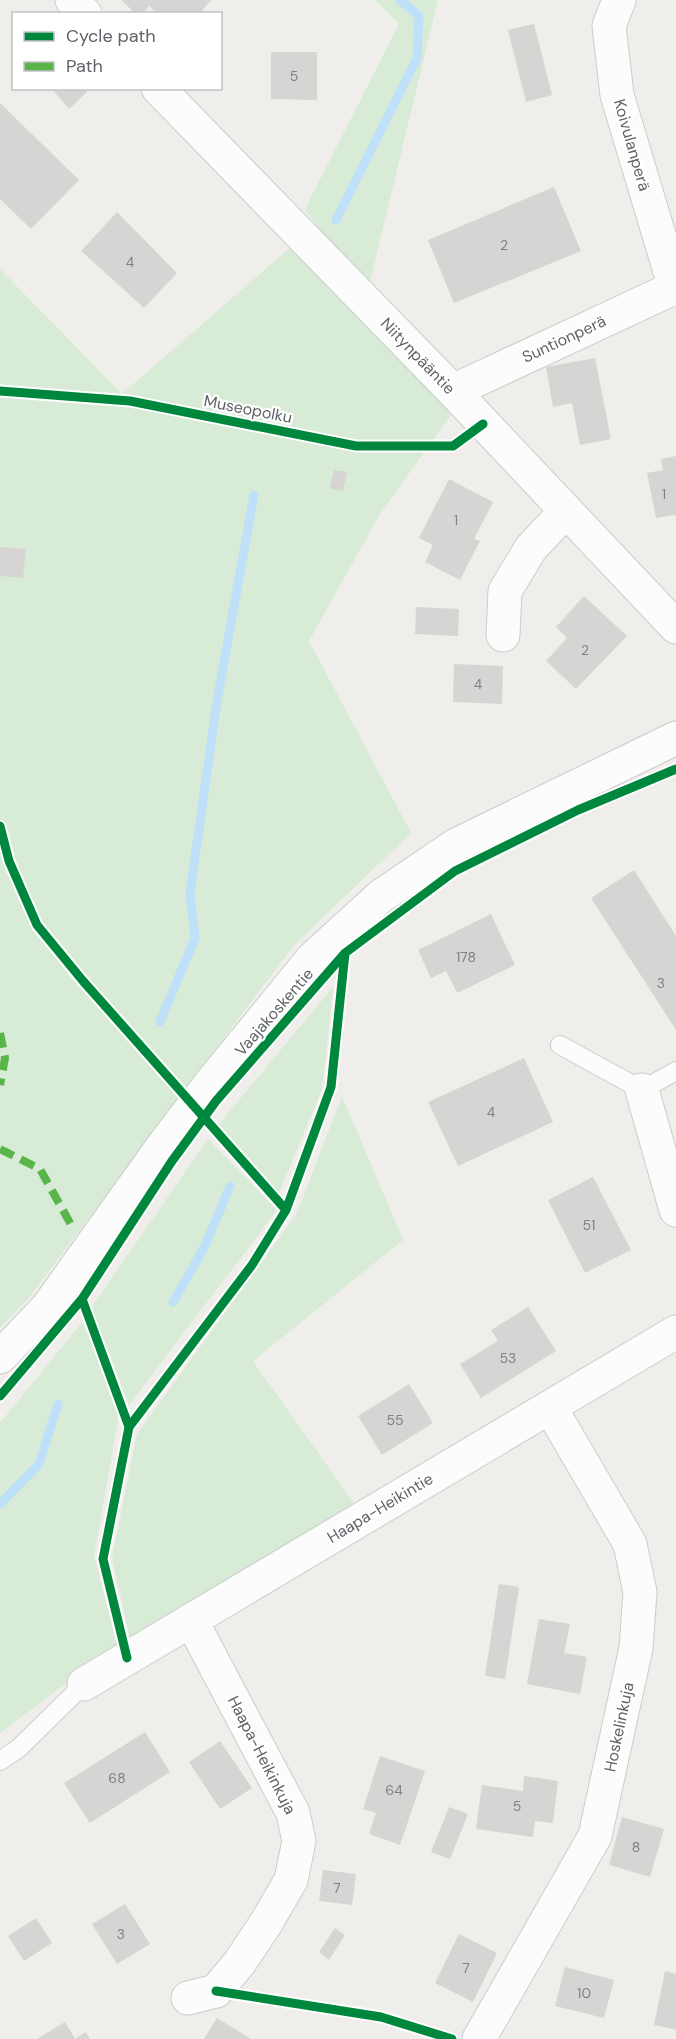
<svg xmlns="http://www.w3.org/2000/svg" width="676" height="2039" viewBox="0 0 676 2039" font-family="'DM Sans',sans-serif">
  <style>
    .green { fill: #d8ebd6 }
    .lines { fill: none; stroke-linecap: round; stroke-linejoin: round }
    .stream { stroke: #bfe0f9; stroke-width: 9 }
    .building { fill: #d6d5d3 }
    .lane-casing { stroke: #cbcccc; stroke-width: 20 }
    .street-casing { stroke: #cbcccc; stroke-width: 35 }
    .secondary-casing { stroke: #cacacb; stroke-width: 35 }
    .lane { stroke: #fdfcfc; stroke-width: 18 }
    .street { stroke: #fdfcfc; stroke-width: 33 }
    .secondary { stroke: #fdfcfc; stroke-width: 33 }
    .quiet { stroke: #58b549; stroke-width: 8; stroke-dasharray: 15 8; stroke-linecap: butt }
    .cycleway-casing { stroke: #fff; stroke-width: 13 }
    .cycleway { stroke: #00873e; stroke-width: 9 }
    .labels { text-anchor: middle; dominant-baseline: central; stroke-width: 4.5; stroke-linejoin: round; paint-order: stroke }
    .number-label { font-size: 14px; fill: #7e8184 }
    .street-label { font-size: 16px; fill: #5f6368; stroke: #fff }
  </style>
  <rect width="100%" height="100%" fill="#efeeea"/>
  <path class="green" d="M375,0H438L366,298L305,209L399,24Z
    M301,238L460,403L381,512L309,641L411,833L293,946L31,1295L0,1328V269L122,394Z
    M333,987L322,1089L279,1193L219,1124Z
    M342,1096L403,1240L253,1361L360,1512L130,1639L112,1558L137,1434L297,1213Z
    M208,1139L277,1210L129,1405L91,1308Z
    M85,1319L119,1415L94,1556L117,1645L0,1733V1423Z"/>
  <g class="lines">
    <path class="stream" d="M336,220L417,58L419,16L400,0
      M160,1022L195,938L190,893L217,701L254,495
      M173,1302L205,1246L230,1186
      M0,1504L39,1464L58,1404"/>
  </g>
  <path class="building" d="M121,0H211L199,14H157L149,6L143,14H136Z
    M534,24L552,95L526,102L508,30Z
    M271,52H317V100L271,99Z
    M51,88H84L87,92L69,109Z
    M0,103L79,180L31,229L0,199Z
    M554,187L581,251L454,303L428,240Z
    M117,212L177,273L144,308L81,251Z
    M595,358L611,439L580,445L572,403L553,407L546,367Z
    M676,456V515L656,518L647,473L663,470L661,459Z
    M334,470L347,472L343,491L330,488Z
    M449,479L493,502L474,539L480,541L460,580L425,562L433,545L419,538Z
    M0,547L26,549L23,578L0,576Z
    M584,596L627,636L576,689L546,661L567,638L556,627Z
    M416,607L459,609L458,636L415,634Z
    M454,664L503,666L502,704L453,702Z
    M634,870L676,936V1030L591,898Z
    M491,914L515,965L457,993L446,971L431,978L418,950Z
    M524,1058L553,1122L458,1166L428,1102Z
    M593,1177L631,1250L585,1273L548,1200Z
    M528,1307L556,1351L481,1398L460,1364L498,1341L491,1330Z
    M409,1384L433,1423L382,1455L358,1416Z
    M499,1584L519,1587L505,1679L485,1676Z
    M539,1619L570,1624L564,1653L587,1657L580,1694L527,1684Z
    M145,1732L170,1772L90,1823L64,1783Z
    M220,1741L252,1788L220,1809L189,1762Z
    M380,1756L425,1771L400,1845L369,1834L376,1813L363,1809Z
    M524,1776L558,1781L553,1823L535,1821L533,1837L476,1829L482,1785L523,1791Z
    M449,1807L468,1814L450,1859L431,1852Z
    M622,1817L664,1829L650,1877L609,1865Z
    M323,1870L356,1874L352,1905L319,1901Z
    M125,1904L150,1944L117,1964L92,1924Z
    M36,1918L52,1943L24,1961L8,1936Z
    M335,1928L345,1935L329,1960L319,1952Z
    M459,1934L497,1953L473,2002L435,1983Z
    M565,1967L614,1980L604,2018L555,2006Z
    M665,1971L676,1974V2030L654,2025Z
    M217,2018L251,2039H204Z
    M65,2022L75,2039L86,2032L90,2039H37Z"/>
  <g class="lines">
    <defs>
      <path id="lane" d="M560,1045L642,1090L676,1071
        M0,1761L19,1748L84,1684"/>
      <path id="street" d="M72,0L85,14
        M619,0L609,26L617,95L675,288
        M158,88L453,391L676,627
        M453,391L676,287
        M503,635L505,591L531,548L566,511
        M642,1090L676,1210
        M84,1684L676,1332
        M188,1998L216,1991L240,1962L266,1923L291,1880L299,1841L293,1813L191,1620
        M479,2039L595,1836L636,1648L640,1592L630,1544L550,1407"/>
      <path id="secondary" d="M0,1357L47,1308L162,1147L210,1084L312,959L381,896L456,845L676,738"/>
    </defs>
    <use href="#lane" class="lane-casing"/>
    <use href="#street" class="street-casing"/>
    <use href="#secondary" class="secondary-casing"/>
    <use href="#lane" class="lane"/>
    <use href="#street" class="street"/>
    <use href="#secondary" class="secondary"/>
    <path class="quiet" d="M0,1033L5,1058L0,1085
      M0,1149L40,1169L74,1230"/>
    <defs>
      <path id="cycleway" d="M0,391L130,401L356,446H453L483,424
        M0,826L9,861L37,925L83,981L286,1210
        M82,1299L129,1427
        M0,1396L82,1299L172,1161L216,1101L345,953L455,871L578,810L676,769
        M127,1658L103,1559L129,1427L252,1265L286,1210L331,1087L345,953
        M216,1991L381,2017L452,2039"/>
    </defs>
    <use href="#cycleway" class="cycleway-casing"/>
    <use href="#cycleway" class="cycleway"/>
  </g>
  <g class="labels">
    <g class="number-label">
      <text x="294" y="76">5</text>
      <text x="504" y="245">2</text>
      <text x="130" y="262">4</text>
      <text x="664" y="494">1</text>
      <text x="456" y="520">1</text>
      <text x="585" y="650">2</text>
      <text x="478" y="684">4</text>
      <text x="466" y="957">178</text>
      <text x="661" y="983">3</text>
      <text x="491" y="1112">4</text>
      <text x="589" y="1225">51</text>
      <text x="508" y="1358">53</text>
      <text x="395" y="1420">55</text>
      <text x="117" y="1778">68</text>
      <text x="394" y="1790">64</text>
      <text x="517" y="1806">5</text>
      <text x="636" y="1847">8</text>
      <text x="337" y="1888">7</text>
      <text x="121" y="1934">3</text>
      <text x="466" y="1968">7</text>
      <text x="584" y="1993">10</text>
    </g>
    <g class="street-label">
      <text transform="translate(632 145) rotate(74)">Koivulanperä</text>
      <text transform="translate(564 339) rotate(-25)">Suntionperä</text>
      <text transform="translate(418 356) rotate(46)">Niitynpääntie</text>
      <text transform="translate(248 409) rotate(11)">Museopolku</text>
      <text transform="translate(274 1012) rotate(-49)">Vaajakoskentie</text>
      <text transform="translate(380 1508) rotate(-31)">Haapa-Heikintie</text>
      <text transform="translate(619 1727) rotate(-78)">Hoskelinkuja</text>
      <text transform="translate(262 1755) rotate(63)">Haapa-Heikinkuja</text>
    </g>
  </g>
  <rect x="12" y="12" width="210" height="78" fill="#ffffff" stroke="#bfc1c3" stroke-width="1.5"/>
  <rect x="24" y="32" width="30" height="9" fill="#00873e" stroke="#bfc1c3" stroke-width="1.5"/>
  <text x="66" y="42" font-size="18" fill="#5f6368">Cycle path</text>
  <rect x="24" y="62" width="30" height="9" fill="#58b549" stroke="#bfc1c3" stroke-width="1.5"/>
  <text x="66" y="72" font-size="18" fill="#5f6368">Path</text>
</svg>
